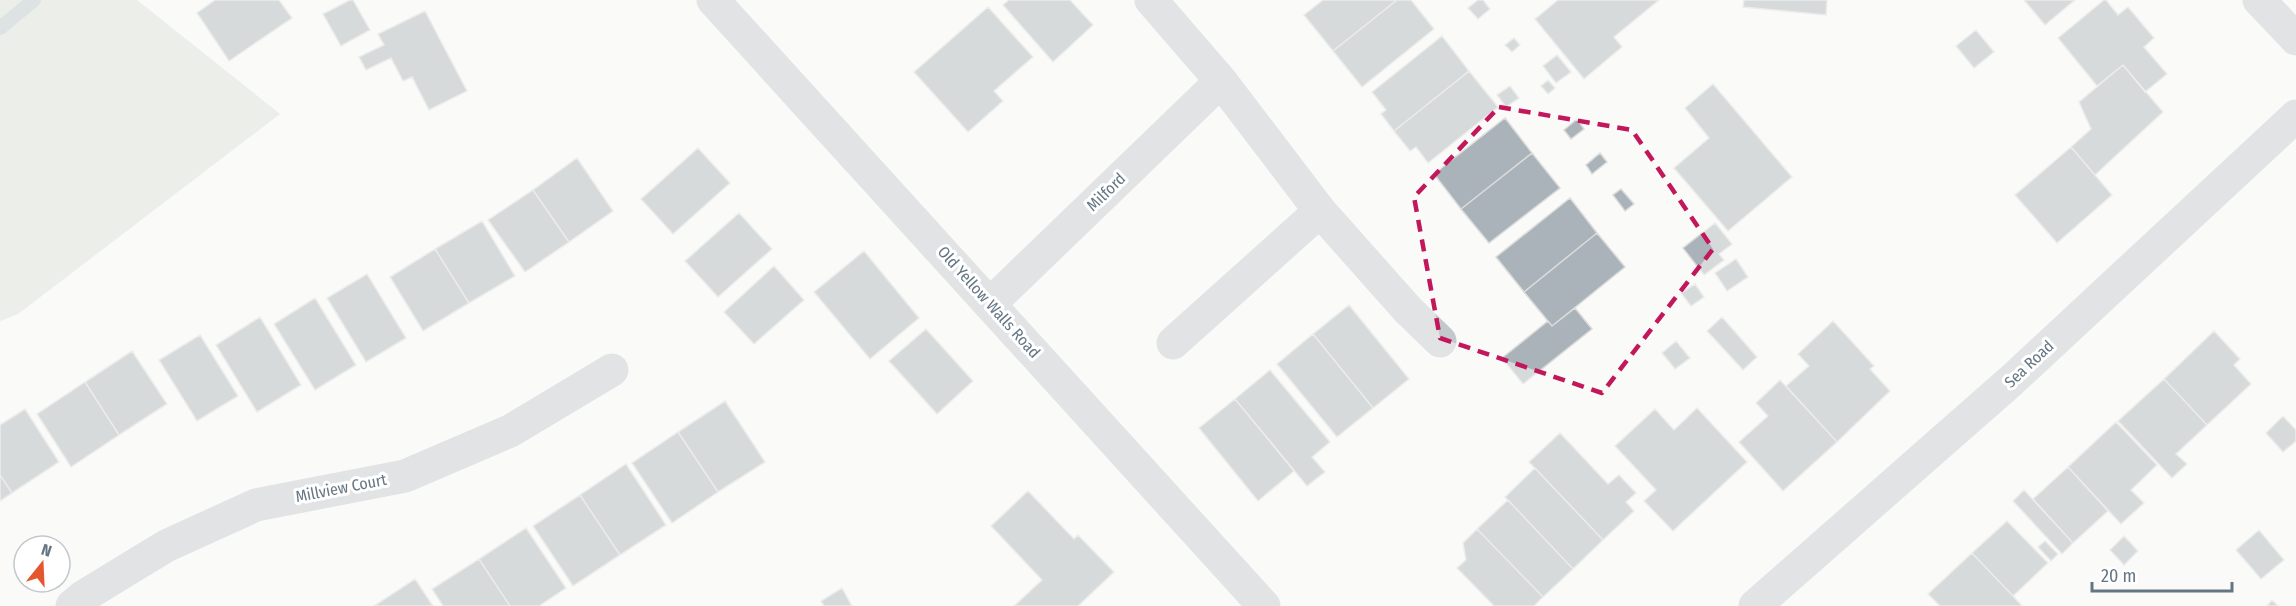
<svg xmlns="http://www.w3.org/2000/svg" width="2296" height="606" viewBox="0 0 2296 606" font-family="'Fira Sans Condensed',sans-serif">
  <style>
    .green { fill: #dadfd7 }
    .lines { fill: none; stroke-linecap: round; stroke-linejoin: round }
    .stream { stroke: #bbc7cb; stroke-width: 14 }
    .building { fill: #aab3b9; stroke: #dcdcda; stroke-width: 1.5 }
    .minor { stroke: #c3c8cc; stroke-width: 33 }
    .marked { fill: none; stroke: #c2185b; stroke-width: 4.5; stroke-dasharray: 12 8; stroke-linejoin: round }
    .labels { text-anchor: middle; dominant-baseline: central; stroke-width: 6; stroke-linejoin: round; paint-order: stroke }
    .street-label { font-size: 16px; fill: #657683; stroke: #fff }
  </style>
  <rect width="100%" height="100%" fill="#fafaf8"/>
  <path class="green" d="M0,0H137L280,114L18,314L0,321Z"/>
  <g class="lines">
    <path class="stream" d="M0,28L34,0"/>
  </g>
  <path class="building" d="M215,0H279L292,18L229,61L197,13Z
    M350,0H353L370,30L341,46L323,14Z
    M1009,0H1070L1093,25L1053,62L1003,5Z
    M1323,0H1397L1333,51L1304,15Z
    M1397,0H1411L1434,29L1362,87L1333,51Z
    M1478,0H1483L1490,9L1478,19L1468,8Z
    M1558,0H1659L1614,37L1622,47L1584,79L1535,19Z
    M1744,0H1827L1826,15L1743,7Z
    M2024,0H2075L2045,25Z
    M2104,0H2106L2118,15L2128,7L2154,38L2144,47L2167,74L2145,92L2123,65L2097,86L2058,38Z
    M988,7L1033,57L994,91L1003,101L968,132L914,72Z
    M425,11L467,91L429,110L412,77L403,81L391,58L366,70L359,57L384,45L378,34Z
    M1976,30L1994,52L1974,68L1956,46Z
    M1442,36L1469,71L1394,131L1381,114L1386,110L1372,92Z
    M1514,38L1520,45L1512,52L1505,45Z
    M1557,55L1571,72L1556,83L1543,66Z
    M2123,65L2163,112L2095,175L2071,147L2091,129L2079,102Z
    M1469,71L1498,107L1428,163L1416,147L1410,151L1394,131Z
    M1548,80L1555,88L1548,94L1541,86Z
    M1713,84L1792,177L1728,231L1674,168L1709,138L1685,108Z
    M1510,86L1519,98L1506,107L1497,95Z
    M1505,118L1532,153L1461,209L1434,174Z
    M1577,119L1584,129L1571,139L1564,130Z
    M2071,147L2112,195L2057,243L2015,195Z
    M698,148L730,183L673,234L641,199Z
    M1532,153L1560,188L1489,243L1461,209Z
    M1600,153L1607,162L1592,174L1586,165Z
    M577,158L613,211L569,242L533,190Z
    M1621,189L1634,204L1625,211L1613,195Z
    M533,190L569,242L525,272L488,220Z
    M1570,198L1597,233L1524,292L1496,257Z
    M739,213L772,249L718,297L685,261Z
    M482,221L515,276L469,303L435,249Z
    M1715,223L1732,244L1719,254L1724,260L1704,275L1683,248Z
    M1597,233L1625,267L1552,326L1524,292Z
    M435,249L469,303L423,331L390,277Z
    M864,251L919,318L870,359L814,292Z
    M1736,259L1748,277L1727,291L1715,273Z
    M774,266L804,300L754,344L724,312Z
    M367,274L406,338L366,362L327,298Z
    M1695,284L1704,297L1691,306L1681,293Z
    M315,298L356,365L315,390L274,324Z
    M1349,305L1409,379L1373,408L1313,334Z
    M1575,308L1592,329L1523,384L1502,358L1548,321L1552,326Z
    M260,317L301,385L257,412L216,345Z
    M1722,317L1757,357L1743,370L1707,331Z
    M1833,321L1874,366L1870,369L1890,391L1837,442L1786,386L1809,366L1798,354Z
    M926,329L973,381L937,414L889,361Z
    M2214,331L2240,359L2234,365L2251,384L2207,425L2164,379Z
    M1313,334L1373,408L1337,437L1277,364Z
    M200,335L238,396L197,421L159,360Z
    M1676,341L1690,358L1675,369L1662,353Z
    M132,351L167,404L119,435L85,382Z
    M1270,370L1330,442L1312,457L1325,472L1307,486L1235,399Z
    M2164,379L2207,425L2176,454L2187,464L2172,478L2118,421Z
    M1780,380L1837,442L1783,491L1739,442L1768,416L1756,403Z
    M85,382L119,435L71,467L37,414Z
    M1235,399L1294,471L1258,501L1199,428Z
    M725,401L765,462L718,492L678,432Z
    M1697,408L1747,462L1673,531L1644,501L1656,490L1615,446L1655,409L1674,430Z
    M25,409L59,462L12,493L0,475V425Z
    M2283,416L2296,430V441L2283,452L2266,433Z
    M2116,422L2157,465L2131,490L2144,503L2121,524L2068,467Z
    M678,432L718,492L672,523L632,463Z
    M1560,433L1608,484L1619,475L1636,493L1626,502L1634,511L1603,540L1529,462Z
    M626,464L666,525L620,555L580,495Z
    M2068,467L2108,511L2073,543L2033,499Z
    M1535,468L1603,540L1573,569L1505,497Z
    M0,475L12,493L0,501Z
    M2024,490L2073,543L2062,554L2013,501Z
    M1028,491L1074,539L1078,535L1114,572L1078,606H1014L1042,580L991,526Z
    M580,495L620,555L573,586L533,526Z
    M1508,500L1573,569L1543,597L1477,529Z
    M2007,521L2048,563L2013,596L1972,553Z
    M526,528L566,588L539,606H510L479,559Z
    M1477,529L1543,597L1534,606H1494L1457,568L1466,560L1463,543Z
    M2259,530L2284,560L2261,579L2236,550Z
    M2124,536L2138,551L2124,565L2110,550Z
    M2045,541L2058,554L2051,561L2038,547Z
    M1972,553L2013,596L2022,606H1940L1928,594Z
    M479,559L510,606H443L432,589Z
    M415,579L433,606H374Z
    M842,588L852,606H824L821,601Z
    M2272,600L2278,606H2267Z"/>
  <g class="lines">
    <path class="minor" d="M713,0L1264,606
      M1151,0L1221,81L1320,211L1408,310L1440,341
      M2259,0L2296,39
      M991,303L1221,81
      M1173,343L1320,211
      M72,606L84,596L166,546L256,505L405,476L510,431L612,370
      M1755,606L2012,380L2296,116"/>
  </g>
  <path d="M0 0H2296V606H0ZM1499,107L1632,130L1713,249L1602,393L1440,338L1414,197Z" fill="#fafaf8" fill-opacity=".55" fill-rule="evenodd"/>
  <path class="marked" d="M1499,107L1632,130L1713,249L1602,393L1440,338L1414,197Z"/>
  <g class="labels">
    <g class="street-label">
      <text transform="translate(1106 192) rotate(-44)">Milford</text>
      <text transform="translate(989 302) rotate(48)">Old Yellow Walls Road</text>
      <text transform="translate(2029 364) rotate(-43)">Sea Road</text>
      <text transform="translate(341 488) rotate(-11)">Millview Court</text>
    </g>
  </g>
  <g transform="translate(42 564) rotate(18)"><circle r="28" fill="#ffffff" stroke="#c1c8cd" stroke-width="1.5"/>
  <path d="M0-4.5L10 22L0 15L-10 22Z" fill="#e4572e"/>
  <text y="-9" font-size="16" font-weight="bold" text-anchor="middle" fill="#657683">N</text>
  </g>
  <path d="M2092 582v9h140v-9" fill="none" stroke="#657683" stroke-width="3"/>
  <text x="2101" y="582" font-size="18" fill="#657683" stroke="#ffffff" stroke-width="4.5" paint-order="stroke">20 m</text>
</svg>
